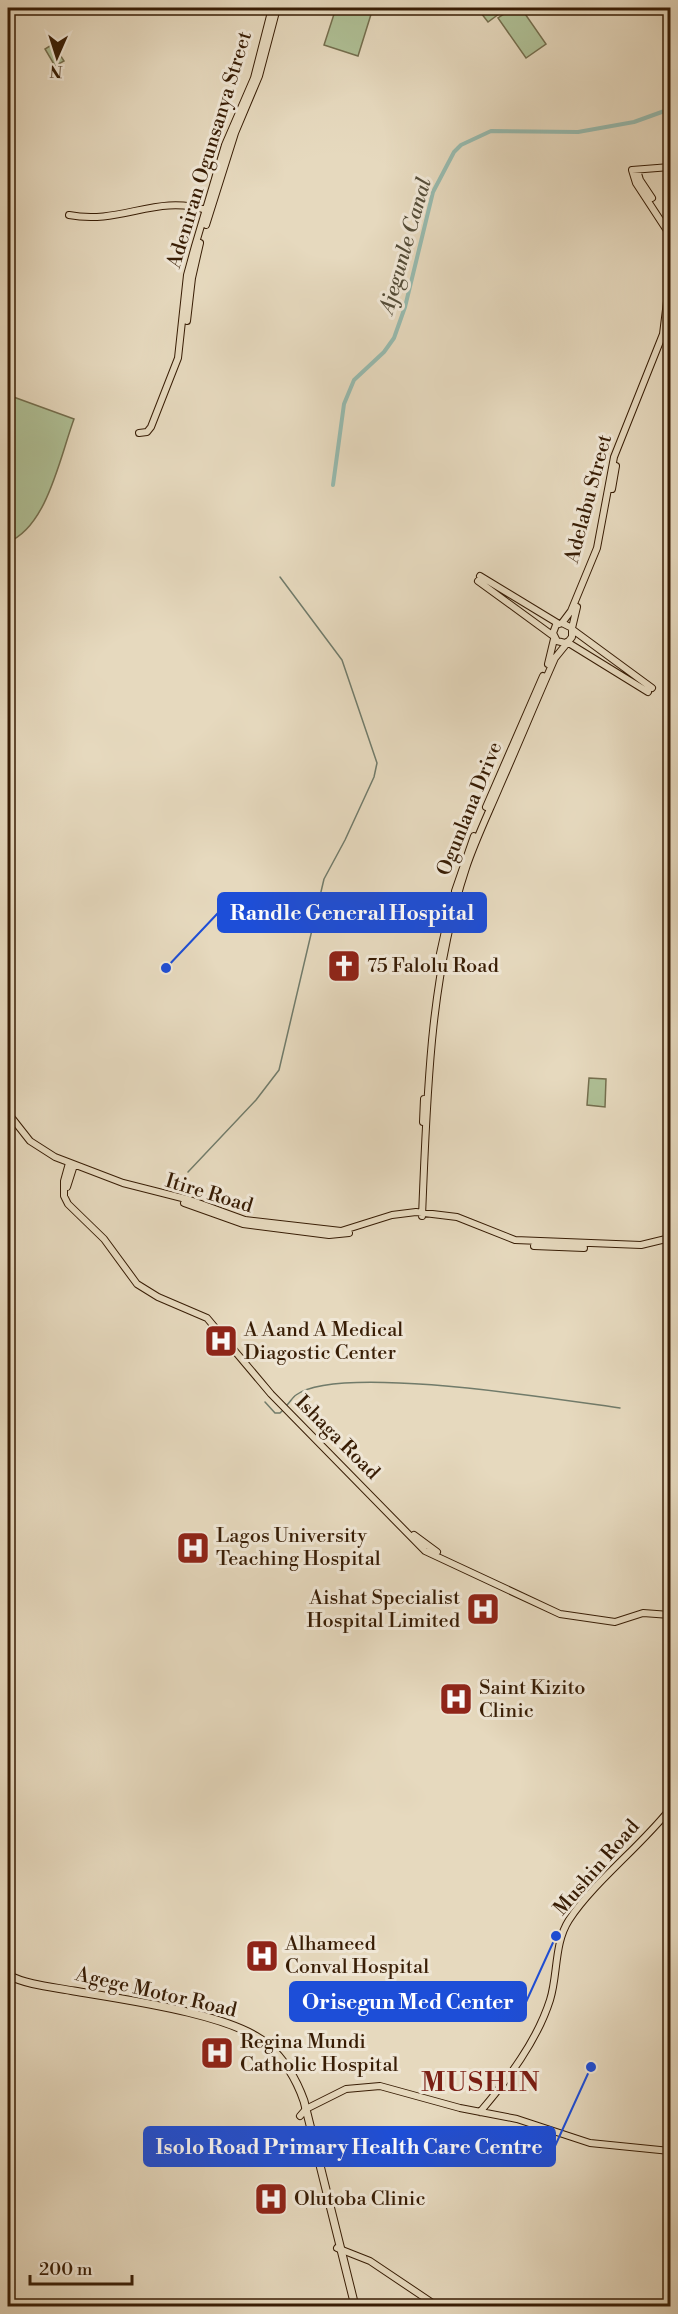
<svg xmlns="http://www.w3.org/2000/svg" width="678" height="2314" viewBox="0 0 678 2314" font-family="'Libre Bodoni',serif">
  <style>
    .green { fill: #afc096; stroke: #746e4e; stroke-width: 1.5 }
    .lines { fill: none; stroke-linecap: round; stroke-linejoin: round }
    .stream { stroke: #717b6a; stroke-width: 1.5 }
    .canal { stroke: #97baae; stroke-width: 4 }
    .major-casing { stroke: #381d05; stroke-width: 8 }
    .highway-casing { stroke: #381d05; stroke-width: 9 }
    .major { stroke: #e6d9be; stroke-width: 6 }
    .highway { stroke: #e6d9be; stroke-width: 7 }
    .labels { text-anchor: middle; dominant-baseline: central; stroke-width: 6; stroke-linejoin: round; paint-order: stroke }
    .street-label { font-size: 20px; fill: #381d05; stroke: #efe6d5 }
    .poi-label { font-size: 20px; fill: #381d05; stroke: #efe6d5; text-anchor: start }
    .water-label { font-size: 21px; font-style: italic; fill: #544c38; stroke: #efe6d5 }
    .district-label { font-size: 26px; font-weight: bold; letter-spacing: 1.5px; fill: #7a1f14; stroke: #efe6d5 }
    .leader { fill: none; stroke: #1d4ed8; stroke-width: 2 }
    .callout-dot { fill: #1d4ed8; stroke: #efe6d5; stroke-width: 2 }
    .callout { fill: #1d4ed8; stroke: #1d4ed8; stroke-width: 2 }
    .callout-label { font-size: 21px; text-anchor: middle; font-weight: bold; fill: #fff }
  </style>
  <rect width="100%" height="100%" fill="#e6d9be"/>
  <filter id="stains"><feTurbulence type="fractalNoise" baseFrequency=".00333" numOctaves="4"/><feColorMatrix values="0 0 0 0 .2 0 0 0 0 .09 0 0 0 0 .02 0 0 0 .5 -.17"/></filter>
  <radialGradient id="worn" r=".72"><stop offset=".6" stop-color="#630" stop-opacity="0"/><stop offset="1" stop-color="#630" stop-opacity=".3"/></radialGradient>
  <path class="green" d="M336,8H373L358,56L324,45Z
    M477,8H507L488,22Z
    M513,8H521L546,44L526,58L498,18Z
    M53,44L64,61L55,66L45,49Z
    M8,395L74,419C60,457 47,527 8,542Z
    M589,1078L606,1079L605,1107L587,1105Z"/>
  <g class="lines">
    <path class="stream" d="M188,1172L256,1100L279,1070L324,879L345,840L374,777L377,763L342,660L280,577
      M265,1402L275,1413H280L284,1409
      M287,1405C290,1402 293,1397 296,1395C338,1363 562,1400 620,1408"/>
    <path class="canal" d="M333,485L344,404L354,380L384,352L394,338L405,307L433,192L454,152L461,145L491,131L578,132L634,122L670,109"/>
    <defs>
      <path id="major" d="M670,167L632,170L636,183L670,235
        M637,170L640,180L652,198
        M69,215C121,225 156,194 206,210
        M206,225L235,133L259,76L277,8
        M187,321L192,278L200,243
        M139,433L147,432L151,427L178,358L187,275L195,246L225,145L254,78L272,8
        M612,489L616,466
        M480,576L559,624
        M478,581L552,635
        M562,623L571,611L597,548L614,457L663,334L670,277
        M572,628L577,607
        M573,630L652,688
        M567,642L648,692
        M548,664L554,639
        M486,807L543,676
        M455,891L474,836
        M437,967L449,913
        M8,1113L30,1141L55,1157L123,1183L190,1200L245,1220L341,1231L392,1215L416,1212L457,1217L515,1240L641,1245L670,1238
        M423,1122L424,1099
        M69,1163L64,1181V1196L68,1204L104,1239L137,1284L158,1297L207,1318L271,1394L425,1551L560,1614L615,1622L643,1613L670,1615
        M67,1187L74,1165
        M184,1203L243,1224L329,1235L349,1233
        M422,1216C427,1099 429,980 466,868C475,841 488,814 499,788C518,745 536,701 555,658L572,637V628L562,623L556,625L553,633L557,641L565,643
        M534,1246L584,1248
        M414,1535L437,1552
        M480,2112C508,2079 537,2041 550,2000C558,1975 554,1943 569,1920C594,1882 641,1846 670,1809
        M300,2116L306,2109L346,2089L380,2086L460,2108L517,2119L590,2143L670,2151
        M337,2248L370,2261L437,2306"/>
      <path id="highway" d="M8,1975C27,1985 52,1987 74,1991C121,1999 233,2014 267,2044C285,2060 296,2078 304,2101L355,2306"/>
    </defs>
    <use href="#major" class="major-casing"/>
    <use href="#highway" class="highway-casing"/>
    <use href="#major" class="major"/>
    <use href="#highway" class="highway"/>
  </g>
  <defs>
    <symbol id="church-square" viewBox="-11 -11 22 22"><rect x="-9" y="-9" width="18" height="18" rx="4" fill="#8f2418" stroke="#efe6d5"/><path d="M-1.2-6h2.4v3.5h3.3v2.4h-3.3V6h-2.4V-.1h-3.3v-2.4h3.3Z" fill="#fff"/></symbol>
    <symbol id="hospital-square" viewBox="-11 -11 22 22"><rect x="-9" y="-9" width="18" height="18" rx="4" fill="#8f2418" stroke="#efe6d5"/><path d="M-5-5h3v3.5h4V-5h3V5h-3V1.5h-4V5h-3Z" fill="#fff"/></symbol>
  </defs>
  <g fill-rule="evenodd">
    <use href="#church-square" x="325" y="947" width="38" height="38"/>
    <use href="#hospital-square" x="202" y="1322" width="38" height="38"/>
    <use href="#hospital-square" x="174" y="1529" width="38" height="38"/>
    <use href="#hospital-square" x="464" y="1590" width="38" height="38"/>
    <use href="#hospital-square" x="437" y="1680" width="38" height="38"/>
    <use href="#hospital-square" x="243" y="1937" width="38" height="38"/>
    <use href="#hospital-square" x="198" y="2034" width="38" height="38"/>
    <use href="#hospital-square" x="252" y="2180" width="38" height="38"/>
  </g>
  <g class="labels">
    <g class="street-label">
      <text transform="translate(210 150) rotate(-73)">Adeniran Ogunsanya Street</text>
      <text transform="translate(589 499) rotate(-75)">Adelabu Street</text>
      <text transform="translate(470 809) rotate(-68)">Ogunlana Drive</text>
      <text transform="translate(209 1194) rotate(17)">Itire Road</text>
      <text transform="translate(337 1438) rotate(45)">Ishaga Road</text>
      <text transform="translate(597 1868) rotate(-49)">Mushin Road</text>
      <text transform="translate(156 1993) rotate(13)">Agege Motor Road</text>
    </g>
    <g class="poi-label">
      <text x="367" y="966">75 Falolu Road</text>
      <text x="244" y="1330">A Aand A Medical<tspan x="244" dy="23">Diagostic Center</tspan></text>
      <text x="216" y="1536">Lagos University<tspan x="216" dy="23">Teaching Hospital</tspan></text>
      <text x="460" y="1598" text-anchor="end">Aishat Specialist<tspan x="460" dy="23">Hospital Limited</tspan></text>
      <text x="479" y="1688">Saint Kizito<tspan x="479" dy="23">Clinic</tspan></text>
      <text x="285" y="1944">Alhameed<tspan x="285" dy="23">Conval Hospital</tspan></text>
      <text x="240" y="2042">Regina Mundi<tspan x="240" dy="23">Catholic Hospital</tspan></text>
      <text x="294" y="2199">Olutoba Clinic</text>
    </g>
    <g class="water-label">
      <text transform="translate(406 246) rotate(-74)">Ajegunle Canal</text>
    </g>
    <g class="district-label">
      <text x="481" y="2083">MUSHIN</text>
    </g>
  </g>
  <path class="leader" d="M166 968L218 913M556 1936L526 2002M591 2067L555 2146"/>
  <g class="callout-dot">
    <circle cx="166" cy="968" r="6"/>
    <circle cx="556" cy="1936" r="6"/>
    <circle cx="591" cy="2067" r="6"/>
  </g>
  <g class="callout">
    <rect x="218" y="893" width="268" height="39" rx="6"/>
    <rect x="290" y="1982" width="236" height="39" rx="6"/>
    <rect x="144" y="2127" width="411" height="39" rx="6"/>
  </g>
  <g class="callout-label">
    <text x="352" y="920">Randle General Hospital</text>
    <text x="408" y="2009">Orisegun Med Center</text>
    <text x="349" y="2154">Isolo Road Primary Health Care Centre</text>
  </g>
  <rect width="678" height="2314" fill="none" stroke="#e6d9be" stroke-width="30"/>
  <rect x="9" y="9" width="660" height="2296" fill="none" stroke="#381d05" stroke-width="3"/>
  <rect x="15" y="15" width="648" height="2284" fill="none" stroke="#381d05" stroke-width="1.5"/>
  <g transform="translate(57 57) rotate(183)" stroke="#efe6d5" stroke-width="4.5" paint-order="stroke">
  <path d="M0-4.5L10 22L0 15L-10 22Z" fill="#381d05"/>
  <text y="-9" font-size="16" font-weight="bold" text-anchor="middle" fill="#381d05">N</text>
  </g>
  <path d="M30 2275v9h102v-9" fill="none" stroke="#381d05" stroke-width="3"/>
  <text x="39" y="2275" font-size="18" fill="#381d05" stroke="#efe6d5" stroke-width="4.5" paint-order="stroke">200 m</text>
  <rect width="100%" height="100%" filter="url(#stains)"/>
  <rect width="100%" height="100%" fill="url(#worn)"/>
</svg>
